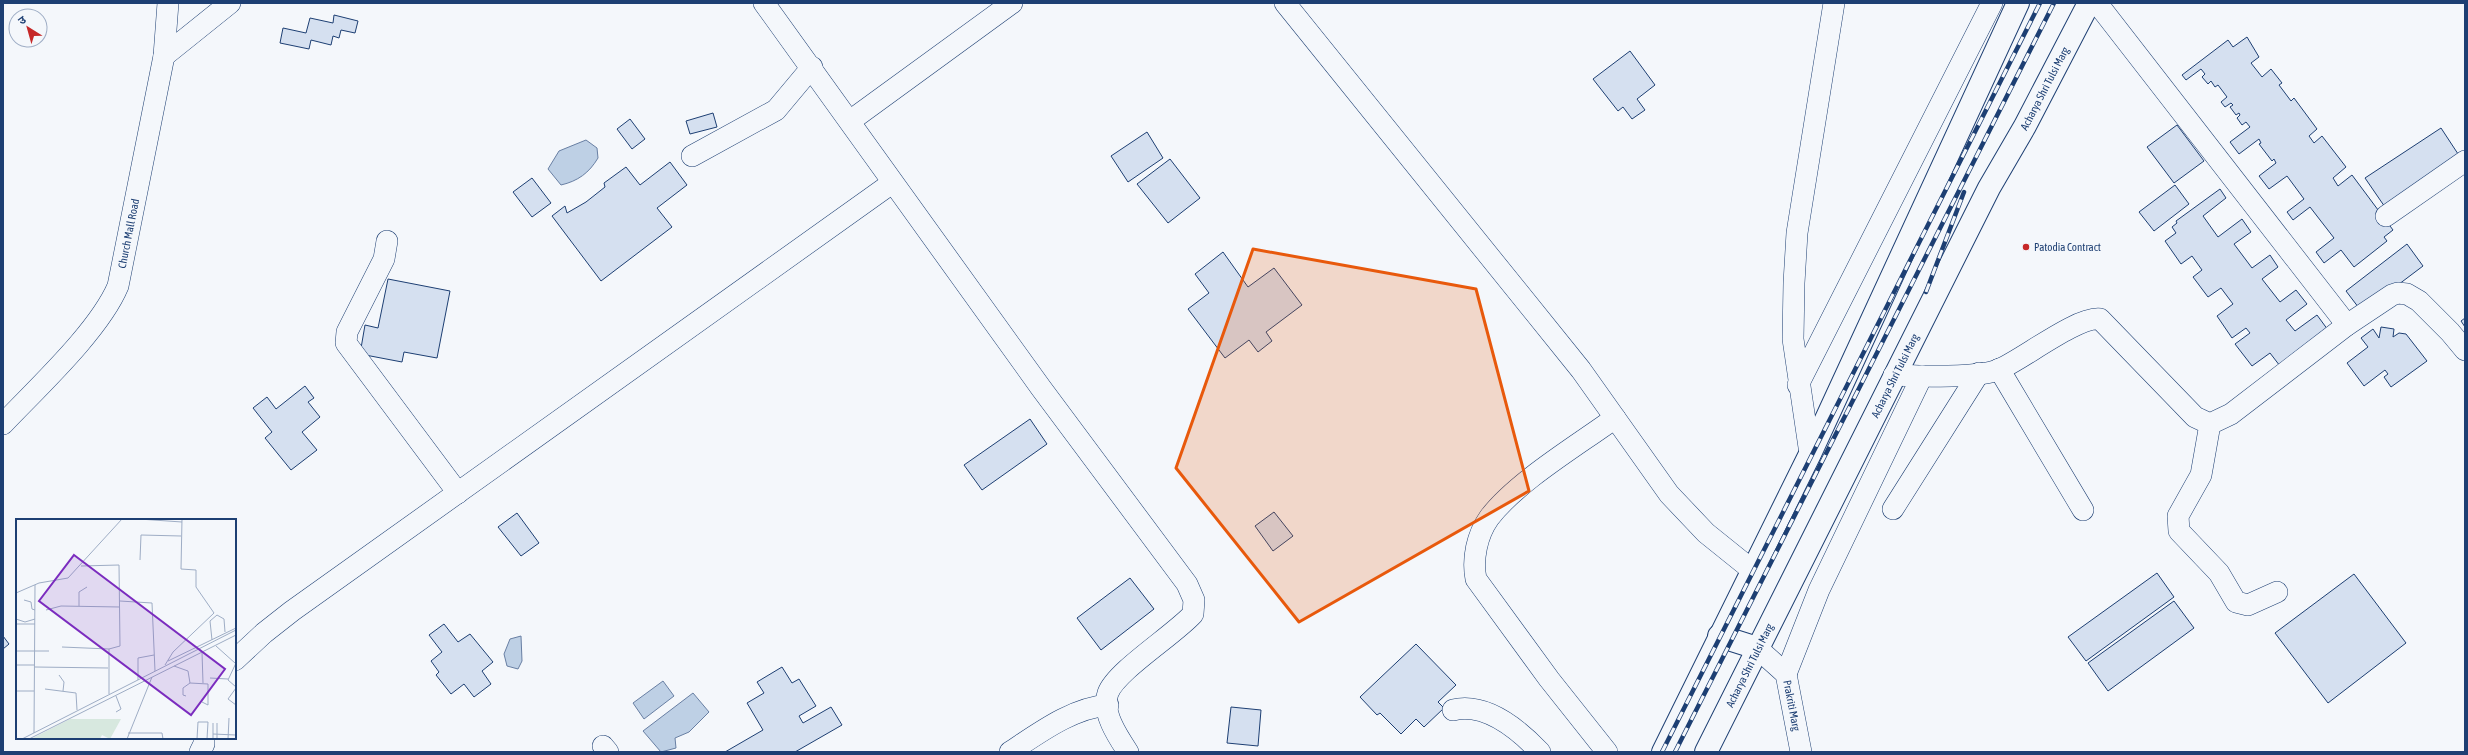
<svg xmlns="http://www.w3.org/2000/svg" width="2468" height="755" viewBox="0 0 2468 755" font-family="'Asap Condensed','Noto Sans Devanagari',sans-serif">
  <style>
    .water { fill: #bed0e5; stroke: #687fa3 }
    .building { fill: #d5e0f0; stroke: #1d3f73 }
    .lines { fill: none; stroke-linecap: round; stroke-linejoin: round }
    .minor-casing { stroke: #1d3f73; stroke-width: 22 }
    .highway-casing { stroke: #1d3f73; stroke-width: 24 }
    .minor { stroke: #f4f7fb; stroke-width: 21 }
    .highway { stroke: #f4f7fb; stroke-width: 22 }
    .rail-casing { stroke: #1d3f73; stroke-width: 4.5 }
    .rail { stroke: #f4f7fb; stroke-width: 3; stroke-dasharray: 9; stroke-linecap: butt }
    .marked { fill: #e8590c; fill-opacity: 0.2; stroke: #e8590c; stroke-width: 3; stroke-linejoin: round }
    .poi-dot { fill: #c62828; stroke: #f4f7fb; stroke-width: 1.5 }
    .labels { text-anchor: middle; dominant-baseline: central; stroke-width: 3; stroke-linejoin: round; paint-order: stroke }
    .street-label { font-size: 11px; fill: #1d3f73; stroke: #f4f7fb }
    .poi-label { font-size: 11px; fill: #1d3f73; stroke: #f4f7fb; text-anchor: start }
    .inset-road { fill: none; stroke: #9eadc5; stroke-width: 1 }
    .view { fill: #7b2cbf; fill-opacity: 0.15; stroke: #7b2cbf; stroke-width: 2 }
    .inset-edge { fill: none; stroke: #1d3f73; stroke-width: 2 }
  </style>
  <rect width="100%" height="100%" fill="#f4f7fb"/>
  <path class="water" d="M586,140L597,148L598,158C589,173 578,181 561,185L548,169L559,151Z
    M521,636L522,661L518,669L507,666L504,654L510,639Z
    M663,681L674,696L644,719L633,703Z
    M693,693L709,712L689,732L675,738L676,748L661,752L643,731Z"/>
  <path class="building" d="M334,15L358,21L355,33L341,30L339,38L333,36L331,45L311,40L309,49L280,43L283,28L306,33L310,18L333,23Z
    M2247,37L2259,57L2251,63L2262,77L2271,69L2282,83L2279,85L2291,101L2294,98L2317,129L2309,136L2314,143L2322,136L2346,167L2333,178L2338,186L2352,175L2393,230L2384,237L2387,241L2354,267L2341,250L2324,263L2316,252L2334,238L2310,207L2293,220L2287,212L2304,199L2287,176L2269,189L2259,176L2276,163L2274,159L2272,161L2259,144L2261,143L2259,139L2239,154L2230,142L2250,127L2246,122L2242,125L2237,118L2240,115L2239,113L2236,115L2230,107L2233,105L2231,103L2225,107L2221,102L2227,97L2218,85L2215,87L2211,81L2208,84L2202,77L2205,74L2201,69L2186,80L2182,75L2228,40L2233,47Z
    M1630,51L1655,85L1637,99L1645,110L1632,119L1623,107L1618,111L1593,79Z
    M713,113L717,127L690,134L686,121Z
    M630,119L645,139L632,149L617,129Z
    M2177,125L2204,161L2174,183L2147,147Z
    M2441,128L2462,160L2387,210L2365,178Z
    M1147,132L1163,158L1128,182L1111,156Z
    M1170,159L1200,198L1168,223L1137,184Z
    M670,162L687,185L657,208L672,227L601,281L552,216L565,206L567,213L586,202L605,187L604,183L626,167L640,185Z
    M532,178L551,203L532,217L513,192Z
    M2175,185L2189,204L2154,231L2139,212Z
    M2220,189L2226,198L2203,216L2218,237L2242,219L2251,232L2234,244L2252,268L2270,255L2278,267L2262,279L2280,302L2296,290L2307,304L2286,320L2295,331L2317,315L2328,330L2280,366L2270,353L2252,366L2235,344L2250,333L2246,328L2232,338L2217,316L2233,304L2221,288L2208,297L2193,277L2202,270L2192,256L2181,264L2165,241L2176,233L2172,227L2177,223L2176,221Z
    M2407,244L2423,266L2362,312L2346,291Z
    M1223,252L1248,287L1274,268L1302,305L1266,332L1272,341L1258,352L1249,340L1225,358L1188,309L1209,293L1195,274Z
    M388,279L450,291L437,358L404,352L402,362L360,354L365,325L378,328Z
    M2465,318V327L2461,321Z
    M2381,327L2394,329L2393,337L2399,333L2406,334L2427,361L2391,387L2384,377L2388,374L2385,370L2364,386L2347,363L2368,347L2361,338L2373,329L2379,338Z
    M305,386L314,398L308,402L320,417L302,432L317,450L291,470L265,438L272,432L253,408L267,397L276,409Z
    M1030,419L1047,444L982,490L964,465Z
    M1274,512L1293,536L1273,551L1255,526Z
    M517,513L539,543L521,556L498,527Z
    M2157,573L2174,597L2086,661L2068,637Z
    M2354,574L2406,643L2328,703L2275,633Z
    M1130,578L1154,609L1101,650L1077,618Z
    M2174,601L2194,628L2108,691L2088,663Z
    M444,624L458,642L470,634L493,662L482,671L491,684L474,697L464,684L451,694L436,675L439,672L431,661L442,652L429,635Z
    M3,636L9,644L3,649Z
    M1416,644L1456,685L1438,702L1444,708L1424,727L1416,719L1401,734L1380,713L1377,715L1360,697Z
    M782,667L792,683L799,679L816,706L799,716L803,723L831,707L842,725L795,752H725L763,730L747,703L764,693L757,682Z
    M1231,707L1261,710L1258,746L1227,743Z"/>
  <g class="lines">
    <defs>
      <g id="minor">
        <path d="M764,3L1041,388L1187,584L1194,600L1193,614C1174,635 1116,671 1108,693C1101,712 1118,737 1128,752"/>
        <path d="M1285,3L1581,370L1669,494L1706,533L1752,570"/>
        <path d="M2097,3L2347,325"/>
        <path d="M164,56L230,3"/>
        <path d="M850,121L1012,3"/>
        <path d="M692,156L776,110L812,67"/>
        <path d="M2386,216L2465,161"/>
        <path d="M387,241L384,259L347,332L346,343L458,493"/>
        <path d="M1999,369L2083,510"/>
        <path d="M1894,375C1920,376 1978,379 2000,369C2023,359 2078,316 2100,319L2195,417L2210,424L2231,414L2347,325L2392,295L2398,293L2407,294L2419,301L2450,332L2465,350"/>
        <path d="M1798,385L1992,3"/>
        <path id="s1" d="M3,424C37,388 99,331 118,286L164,56L168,3"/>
        <path d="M2210,424L2201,475L2178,516L2179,531L2219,573L2236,602L2248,605L2277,592"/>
        <path d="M1810,454L1793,339L1794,283L1797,233L1834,3"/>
        <path d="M1893,509L1979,373"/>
        <path id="s2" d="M1757,648L1786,674L1801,752"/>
        <path d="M235,660L264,633L292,611L892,183"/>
        <path d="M1786,674L1819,590L1922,376"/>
        <path d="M1453,710C1486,702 1519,730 1540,752"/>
        <path d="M603,746L608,752"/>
        <path d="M200,752L204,744V738"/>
        <path d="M1010,752C1039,733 1072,708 1108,705"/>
        <path d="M1607,752L1549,679L1476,579C1472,559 1477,535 1489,518C1516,482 1578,445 1615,418"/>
      </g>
      <g id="highway">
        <path d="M1719,636L1757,648"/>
        <path d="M1663,752L1810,454L2018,3"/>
        <path id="s3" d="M1706,752L1989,188L2025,126L2089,3"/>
      </g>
    </defs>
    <use href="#minor" class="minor-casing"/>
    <use href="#highway" class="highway-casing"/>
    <use href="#minor" class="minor"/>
    <use href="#highway" class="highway"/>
    <defs>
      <path id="rail" d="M1926,292L1964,192
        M1662,752L2040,3
        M1675,752L2054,3"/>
    </defs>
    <use href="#rail" class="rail-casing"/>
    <use href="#rail" class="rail"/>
  </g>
  <path class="marked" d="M1253,249L1476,289L1529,491L1299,622L1176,468Z"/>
  <circle class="poi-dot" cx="2026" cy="247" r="4"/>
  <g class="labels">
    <g class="street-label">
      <text stroke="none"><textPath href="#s3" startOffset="745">Acharya Shri Tulsi Marg</textPath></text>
      <text stroke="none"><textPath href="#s1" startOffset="234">Church Mall Road</textPath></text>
      <text stroke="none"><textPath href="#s3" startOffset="421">Acharya Shri Tulsi Marg</textPath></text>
      <text stroke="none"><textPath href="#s3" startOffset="97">Acharya Shri Tulsi Marg</textPath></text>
      <text stroke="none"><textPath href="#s2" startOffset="71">Prakriti Marg</textPath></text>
    </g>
    <g class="poi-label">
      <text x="2034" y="247">Patodia Contract</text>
    </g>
  </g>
  <g transform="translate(16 519)">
    <rect width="220" height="220" fill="#f4f7fb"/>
    <path d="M54,200H105L94,220L86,216L84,220H15Z" fill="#d7e8df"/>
    <path class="inset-road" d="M123,0L166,3M124,41L125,16L165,17M0,74L23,64L52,59L106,0M8,81L15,83L16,90L19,91M104,82L136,84L139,152M63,87V73L71,68M30,91L45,87L104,88M201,96L208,100L209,113M0,100L9,103L19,100M0,105H19M196,121L194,102L201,96M200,127L219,144M46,128L93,130L104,127L103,46L65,47M0,132H33M186,133L187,164M152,142L220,109M220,144L212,161L220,168M0,146H19M149,146L157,133L198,94L180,68V51L165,50L166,0M158,147L172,152L174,164L192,165V186L186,183M19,148L92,149M43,156L48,163L47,172M194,159L212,160M122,161V139L138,136M220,169L212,180L220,186M29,170L60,174L61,191M0,172H18M93,175V130M100,177L105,190L100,193M170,177L167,176V169L174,164M197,204V220M18,214L19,66M112,214H146L147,220M197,215L220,216M6,220L220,111M13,220L220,116M111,220L136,158M181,220L182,203H192L191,220M201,220V204M212,220L213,199"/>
    <path class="view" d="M58,36L209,150L175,196L23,82Z"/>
    <rect width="220" height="220" class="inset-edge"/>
  </g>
  <rect width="2468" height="755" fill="none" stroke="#1d3f73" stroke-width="8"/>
  <g transform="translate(28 28) rotate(323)"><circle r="19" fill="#f4f7fb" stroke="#9eadc5"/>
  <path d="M0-3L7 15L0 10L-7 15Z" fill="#c62828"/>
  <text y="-6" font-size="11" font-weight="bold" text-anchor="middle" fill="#1d3f73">उ</text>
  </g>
</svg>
